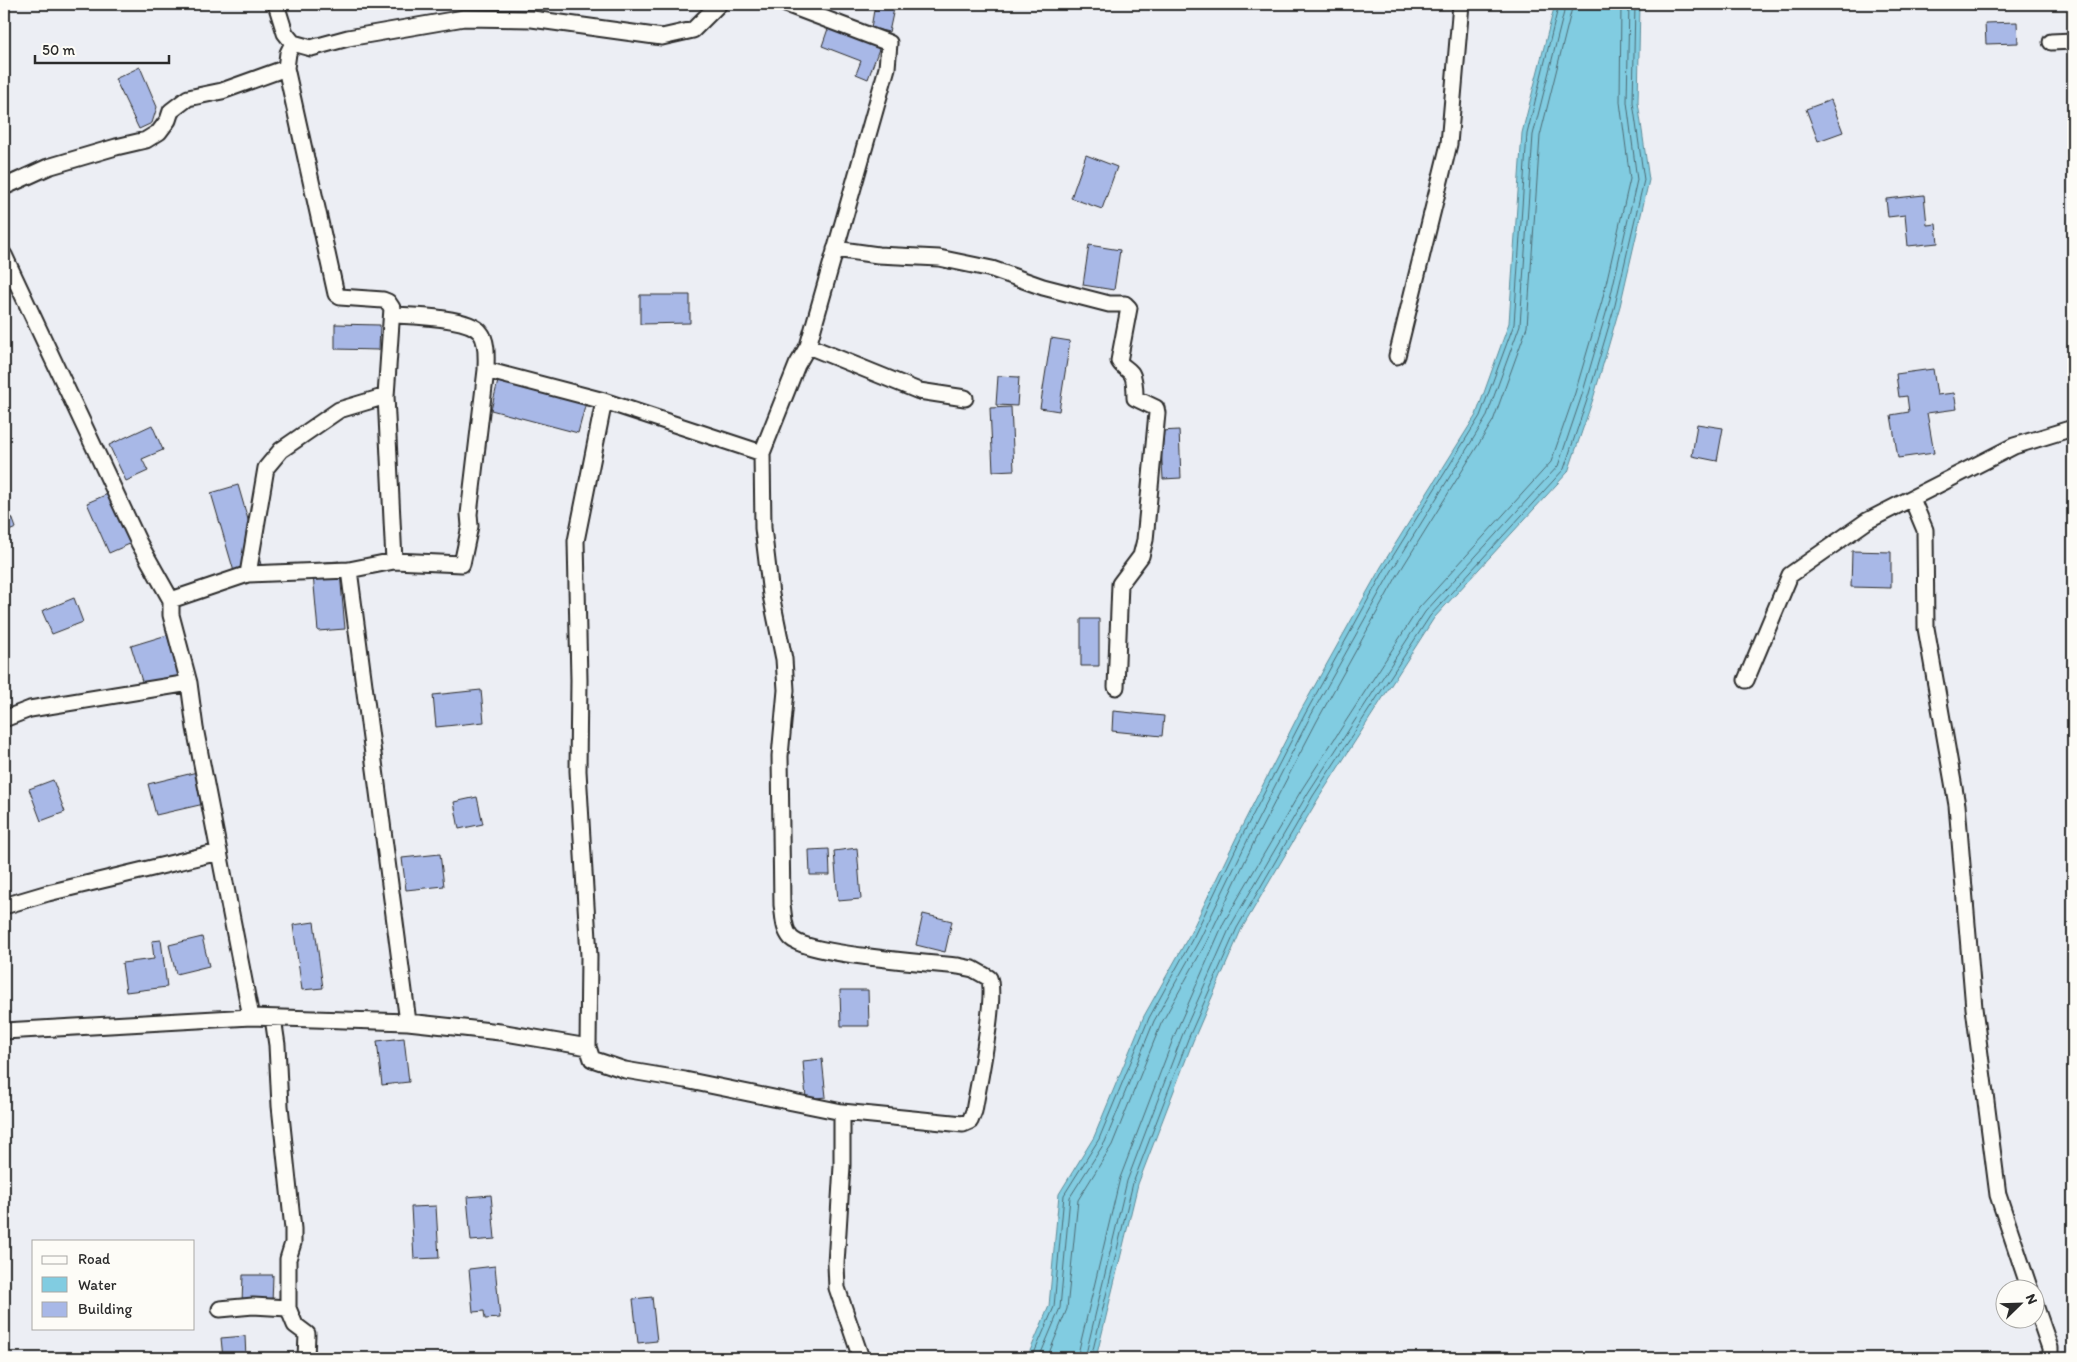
<svg xmlns="http://www.w3.org/2000/svg" width="2077" height="1362" viewBox="0 0 2077 1362" font-family="Itim,sans-serif">
  <style>
    .water { fill: #81cce1; stroke: #5f8c98 }
    .lines { fill: none; stroke-linecap: round; stroke-linejoin: round }
    .shore { stroke: #4d6b74; stroke-width: 1 }
    .building { fill: #a8b8e7; stroke: #2b2b2b }
    .minor-casing { stroke: #2b2b2b; stroke-width: 19 }
    .minor { stroke: #fdfcf7; stroke-width: 15 }
  </style>
  <rect width="100%" height="100%" fill="#eceef4"/>
  <filter id="ink" filterUnits="userSpaceOnUse"><feTurbulence type="fractalNoise" baseFrequency=".02" numOctaves="2"/><feDisplacementMap in="SourceGraphic" scale="10" xChannelSelector="R" yChannelSelector="G"/><feConvolveMatrix kernelMatrix="1 2 1 2 8 2 1 2 1" color-interpolation-filters="sRGB"/></filter>
  <g filter="url(#ink)">
    <path class="water" d="M1555,4H1640L1638,102L1649,180L1620,306L1593,399L1568,472L1434,618L1318,799L1241,930L1193,1041L1138,1184L1096,1358H1027L1049,1306L1059,1194L1094,1137L1144,1016L1190,934L1239,832L1300,712L1381,567L1476,415L1509,323L1522,133Z"/>
    <g class="lines">
      <path class="shore" d="M1032,1358L1054,1307L1064,1195L1099,1139L1149,1018L1194,936L1243,834L1305,714L1385,569L1480,416L1514,324L1527,134L1559,4
        M1039,1358L1060,1308L1070,1197L1105,1142L1154,1021L1200,939L1249,837L1310,717L1391,572L1486,418L1520,325L1533,135L1566,4
        M1047,1358L1067,1309L1078,1200L1112,1145L1161,1024L1206,943L1255,840L1317,721L1397,576L1493,421L1527,327L1540,136L1573,4
        M1077,1358L1120,1178L1175,1034L1224,922L1302,789L1419,608L1551,462L1575,393L1602,301L1630,179L1620,102L1621,4
        M1085,1358L1127,1181L1182,1036L1231,925L1308,793L1425,612L1558,466L1582,395L1609,303L1637,180L1627,102L1629,4
        M1091,1358L1133,1183L1188,1039L1237,928L1313,796L1430,616L1564,469L1588,397L1615,305L1644,180L1633,102L1635,4"/>
    </g>
    <path class="building" d="M875,4H895L889,32L871,28Z
      M831,20L883,38L868,79L856,74L861,61L822,46Z
      M2017,22L2018,43L1986,44L1985,23Z
      M140,67L157,107L152,123L139,129L115,79Z
      M1831,100L1843,132L1818,141L1806,109Z
      M1086,155L1117,167L1102,209L1071,198Z
      M1924,195L1927,225L1936,224L1938,243L1908,246L1905,215L1888,217L1886,199Z
      M1089,245L1120,250L1114,290L1083,285Z
      M640,295H690V323L640,324Z
      M335,324L380,325L379,350L335,349Z
      M1051,338L1070,341L1059,411L1040,408Z
      M1933,369L1937,395L1954,393L1957,409L1927,413L1934,453L1898,458L1891,415L1909,412L1907,396L1899,397L1896,374Z
      M998,376L1019,377L1017,406L996,405Z
      M499,377L587,399L578,433L491,410Z
      M1011,407L1014,470L993,471L990,408Z
      M1697,424L1723,428L1717,461L1692,456Z
      M152,425L163,450L142,459L148,471L126,481L109,445Z
      M1179,430L1181,478L1163,479L1160,431Z
      M238,485L262,568L235,575L211,493Z
      M110,493L132,543L109,553L87,503Z
      M12,517L16,528L4,533V520Z
      M1852,551L1891,552V588L1851,587Z
      M339,561L345,629L318,631L312,563Z
      M74,598L83,622L52,634L42,611Z
      M1081,619H1099V666H1081Z
      M167,635L181,679L145,691L131,646Z
      M481,690L484,722L436,727L433,695Z
      M1113,711L1164,716L1162,736L1112,731Z
      M197,772L204,804L156,815L148,784Z
      M53,780L65,812L41,821L29,789Z
      M477,797L483,824L459,829L454,802Z
      M857,848L861,899L838,901L834,851Z
      M829,849L830,875H810L809,850Z
      M440,854L444,886L406,890L402,858Z
      M923,914L952,921L945,952L916,945Z
      M314,922L323,988L302,990L293,925Z
      M202,937L209,966L176,974L169,945Z
      M161,940L167,987L126,992L122,963L154,959L152,941Z
      M840,990H868L869,1026H841Z
      M404,1038L409,1082L382,1085L377,1041Z
      M822,1059L826,1097L806,1099L803,1061Z
      M491,1195L495,1239L471,1241L467,1197Z
      M436,1206L439,1258L414,1259L411,1207Z
      M495,1266L500,1318L485,1319L484,1311L473,1312L469,1269Z
      M243,1275H273L272,1304L242,1303Z
      M652,1297L657,1341L638,1343L633,1299Z
      M245,1336L246,1358H223L221,1338Z"/>
    <g class="lines">
      <defs>
        <path id="minor" d="M276,4L285,33L293,43L311,48L348,38L464,18L532,19L662,37L693,30L719,4
          M2051,42L2073,41
          M286,68L336,294L340,297L383,300L388,302L392,308L386,396L394,561
          M4,187L48,167L116,147L146,140L159,132L168,120L171,111L188,98L222,91L286,68L288,53L293,43
          M835,249L878,255L939,258L992,269L1043,287L1109,304H1125L1129,308L1119,361C1122,367 1127,368 1131,373C1135,378 1135,391 1135,398L1156,408L1157,413L1145,540L1141,556L1120,584L1116,687
          M4,255L139,543L171,600V615L189,683L195,728L251,1017
          M808,346L919,391L965,398
          M1397,356L1449,144L1461,4
          M762,453L797,365L808,346L887,68L889,43L786,4
          M1912,499L1925,530L1926,628L1957,805L1974,1008L1998,1195L2030,1290
          M349,570L408,1022
          M248,574L266,468L281,450L339,410L386,396
          M171,600L248,574L349,570L394,561L462,564L470,526L469,514L486,370
          M1746,680L1790,575L1867,521L2014,446L2073,428
          M4,719L30,709L189,683
          M4,906L48,893L219,852
          M273,1018L277,1045L280,1106L293,1229V1243L288,1259V1308L295,1325L307,1334L306,1358
          M4,1031L251,1017L408,1022L500,1032L588,1047L592,1059L625,1070L685,1080L842,1112L963,1124L970,1121L974,1111C978,1087 997,996 989,978L973,969L958,966C929,963 808,955 791,938C783,929 784,916 782,905L780,756L786,690L784,659L771,595L763,528L762,453L604,401L486,370C486,359 488,341 480,332C468,317 412,316 393,315
          M588,1047L589,956L578,771L579,680L576,541L604,401
          M842,1112V1166L836,1264L837,1288L861,1358
          M2034,1302L2050,1348V1358
          M220,1309L253,1306L288,1308"/>
      </defs>
      <use href="#minor" class="minor-casing"/>
      <use href="#minor" class="minor"/>
    </g>
  </g>
  <rect width="2077" height="1362" fill="none" stroke="#fdfcf7" stroke-width="20"/>
  <rect x="10" y="10" width="2057" height="1342" fill="none" stroke="#2b2b2b" stroke-width="2" filter="url(#ink)"/>
  <rect x="32" y="1240" width="162" height="90" fill="#fdfcf7" stroke="#a9a8a5"/>
  <rect x="42" y="1256" width="25" height="8" fill="#fdfcf7" stroke="#a9a8a5"/>
  <text x="78" y="1264" font-size="15" fill="#2b2b2b">Road</text>
  <rect x="42" y="1277" width="25" height="15" fill="#81cce1" stroke="#a9a8a5"/>
  <text x="78" y="1290" font-size="15" fill="#2b2b2b">Water</text>
  <rect x="42" y="1302" width="25" height="15" fill="#a8b8e7" stroke="#a9a8a5"/>
  <text x="78" y="1314" font-size="15" fill="#2b2b2b">Building</text>
  <g transform="translate(2020 1304) rotate(67)"><circle r="24" fill="#fdfcf7" stroke="#a9a8a5"/>
  <path d="M0-4L9 19L0 12L-9 19Z" fill="#2b2b2b"/>
  <text y="-8" font-size="14" font-weight="bold" text-anchor="middle" fill="#2b2b2b">N</text>
  </g>
  <path d="M35 55v8h134v-8" fill="none" stroke="#2b2b2b" stroke-width="2.5"/>
  <text x="42" y="55" font-size="15" fill="#2b2b2b" stroke="#fdfcf7" stroke-width="4" paint-order="stroke">50 m</text>
</svg>
